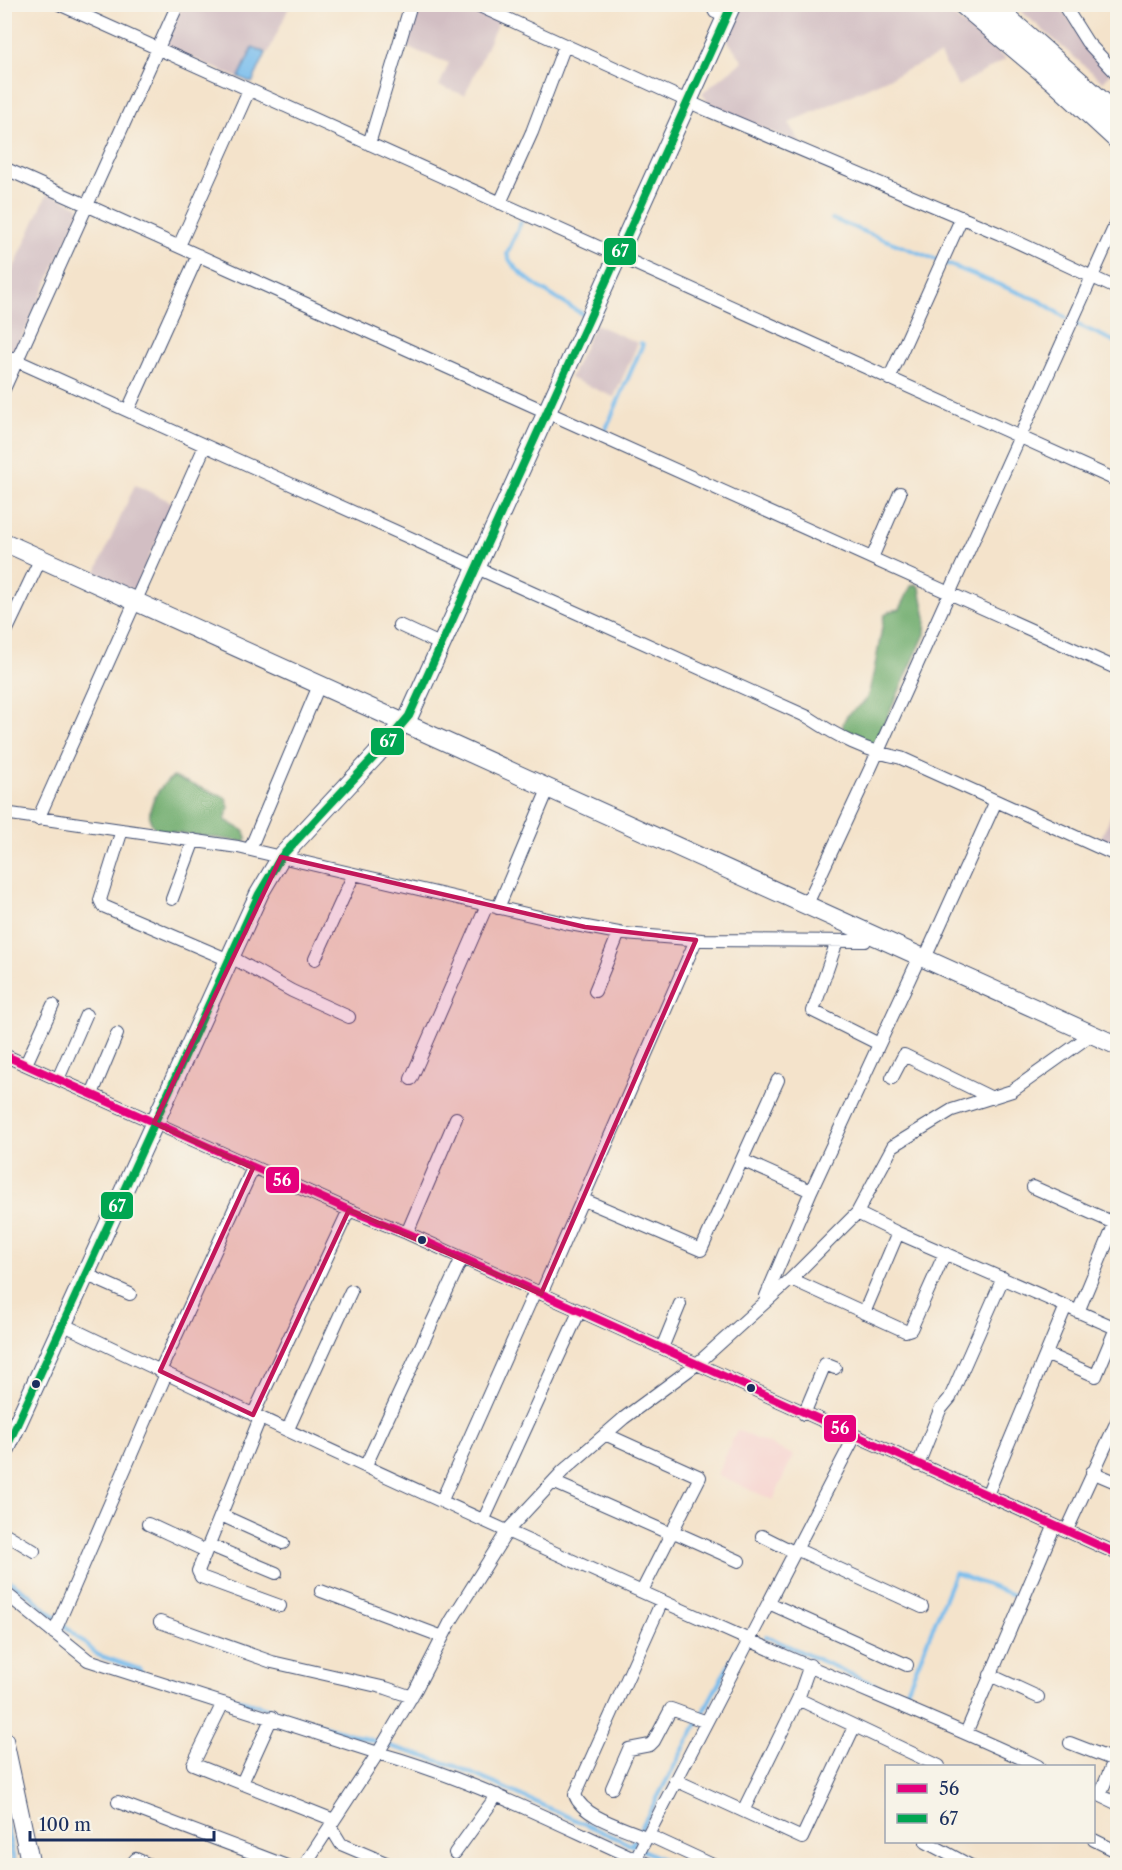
<svg xmlns="http://www.w3.org/2000/svg" width="1122" height="1870" viewBox="0 0 1122 1870" font-family="'Libre Caslon Text',serif">
  <style>
    .built { fill: #f7d0cd }
    .industrial { fill: #d2bec3 }
    .forest { fill: #6eac6d; stroke: #446e66; stroke-width: 1.5 }
    .water { fill: #76bced; stroke: #4876a6; stroke-width: 1.5 }
    .lines { fill: none; stroke-linecap: round; stroke-linejoin: round }
    .stream { stroke: #76bced; stroke-width: 4 }
    .street-casing { stroke: #3c4a6e; stroke-width: 14 }
    .secondary-casing { stroke: #3c4a6e; stroke-width: 20 }
    .primary-casing { stroke: #3c4a6e; stroke-width: 22 }
    .street { stroke: #fff; stroke-width: 12 }
    .secondary { stroke: #fff; stroke-width: 18 }
    .primary { stroke: #fff; stroke-width: 20 }
    .bus-1-casing { stroke: #f7f3e8; stroke-width: 12 }
    .bus-2-casing { stroke: #f7f3e8; stroke-width: 12 }
    .bus-1 { stroke: #e5007d; stroke-width: 8 }
    .bus-2 { stroke: #00a651; stroke-width: 8 }
    .marked { fill: #c2185b; fill-opacity: 0.2; stroke: #c2185b; stroke-width: 4.5; stroke-linejoin: round }
    .bus-dot { fill: #1b2f5e; stroke: #f7f3e8; stroke-width: 2 }
    .line-badge { stroke: #f7f3e8; stroke-width: 2 }
    .badge-label { font-size: 16px; text-anchor: middle; font-weight: bold; fill: #fff }
  </style>
  <rect width="100%" height="100%" fill="#f7f3e8"/>
  <filter id="ink" filterUnits="userSpaceOnUse"><feTurbulence type="fractalNoise" baseFrequency=".0167" numOctaves="2"/><feDisplacementMap in="SourceGraphic" scale="12" xChannelSelector="R" yChannelSelector="G"/><feConvolveMatrix kernelMatrix="1 2 1 2 8 2 1 2 1" color-interpolation-filters="sRGB"/></filter>
  <filter id="wash" filterUnits="userSpaceOnUse"><feTurbulence type="fractalNoise" baseFrequency=".008" numOctaves="4" result="noise"/><feDisplacementMap in="SourceGraphic" scale="24" xChannelSelector="R" yChannelSelector="G"/><feGaussianBlur stdDeviation="1.35" result="paint"/><feColorMatrix in="noise" values="0 0 0 0 0 0 0 0 0 0 0 0 0 0 0 0 0 1.4 0 .05"/><feComposite in="paint" operator="in"/></filter>
  <g filter="url(#wash)">
    <rect width="100%" height="100%" fill="#f4e3cb"/>
    <path class="built" d="M737,1430L793,1455L773,1500L717,1475Z"/>
    <path class="industrial" d="M183,5H212L221,9L223,5H290L268,53L253,46L238,78L168,47L166,42Z
      M415,5H428L458,13L475,9L499,20L465,95L439,86L449,63L403,46Z
      M739,5H939L1006,59L958,86L940,55L789,123L801,144L711,107L702,93L743,61L724,36Z
      M1014,5H1058L1110,74L1103,82Z
      M48,192L78,206L80,211L16,351L12,353L5,350V287Z
      M595,324L638,343L614,397L570,378Z
      M135,485L174,503L135,588L131,590L95,574Z
      M1117,802V850L1099,842Z"/>
    <path class="forest" d="M916,584L920,588L926,618L925,634L877,740L870,745L844,734C838,715 856,711 865,701C872,693 881,631 884,616L890,611L900,609L911,586Z
      M174,777L226,798L229,807L225,820L244,831L247,838L245,842L158,830C138,820 158,783 174,777Z"/>
    <path class="water" d="M253,47L266,53L252,83L239,77Z"/>
    <g class="lines">
      <path class="stream" d="M832,219L937,260
        M521,222L507,254C513,276 565,303 584,315
        M947,264L1040,301L1066,318
        M1076,324L1118,343
        M605,431L643,344L641,343
        M4,1577L31,1596L98,1655L139,1669L143,1674
        M766,1636L904,1698L955,1573L1019,1597
        M164,1679H173L455,1766L678,1866
        M4,1815L15,1866
        M632,1845L738,1647"/>
    </g>
  </g>
  <g filter="url(#ink)">
    <g class="lines">
      <defs>
        <path id="street" d="M59,4L1118,481
          M475,4L707,110L1000,234L1118,289
          M711,4L715,12L726,17
          M1063,4L1087,42L1118,75
          M369,144L411,4
          M4,168L1118,669
          M500,203L532,132L565,45
          M179,246L249,90
          M4,355L808,717C840,738 863,750 901,758L1118,856
          M889,379L962,217
          M4,389L178,4
          M128,410L198,255
          M872,558L900,493
          M399,625L442,645
          M4,636L41,558
          M4,813L238,847L565,923L624,934L702,940L865,941L869,933
          M38,819L205,446
          M122,830L100,900L103,906L229,960
          M250,849L320,683
          M172,899L194,840
          M807,904L871,767L1118,219
          M498,908L549,787
          M837,941L813,1011L879,1044
          M231,957L292,991L349,1017
          M925,958L996,801
          M315,959L354,874
          M595,991L619,933
          M4,1055L349,1210L407,1233L1118,1554
          M26,1064L53,1005
          M892,1078L904,1055L992,1098
          M58,1079L86,1015
          M411,1079L487,905
          M92,1094L117,1034
          M742,1160L811,1191
          M1033,1187L1114,1223
          M584,1200L701,1250L778,1080
          M857,1213L898,1233L1118,1329
          M407,1233L456,1118
          M85,1274L130,1294
          M791,1279L905,1331L911,1329L945,1253
          M541,1294L696,940
          M766,1296L811,1191L920,956
          M1078,1312L1118,1216
          M864,1313L898,1233
          M62,1324C289,1433 518,1537 747,1639C844,1683 942,1721 1038,1766
          M662,1348L680,1304
          M1048,1355L1096,1376L1116,1328
          M160,1371L253,1168
          M804,1414L825,1364L835,1368
          M253,1415L349,1210
          M260,1418L198,1571L201,1577L280,1606
          M288,1429L351,1291
          M605,1434L700,1477L642,1591
          M366,1465L462,1258
          M918,1465L940,1410L950,1398L1003,1278
          M1092,1472L1118,1483
          M553,1482L671,1534
          M987,1495L1066,1306
          M442,1500L535,1291
          M221,1515L283,1543
          M484,1519L579,1312
          M148,1524L206,1551
          M1067,1530L1118,1419
          M674,1532L739,1561
          M4,1533L34,1551
          M762,1536L794,1552
          M209,1545L276,1573
          M796,1549L922,1607
          M321,1591L443,1637
          M4,1592L88,1660L378,1753L416,1689L451,1621L508,1530L563,1471L624,1418L697,1364L791,1279L857,1213L893,1146L952,1110L1012,1091L1092,1034
          M662,1601L575,1795C583,1817 622,1827 643,1836L648,1835L715,1866
          M769,1603L907,1665
          M160,1622L272,1662L386,1688L412,1697
          M54,1633L166,1374
          M990,1675L1038,1697
          M798,1699L810,1665
          M223,1703L193,1764L334,1820
          M966,1733L1054,1527
          M1070,1743L1114,1760
          M675,1780L743,1811L798,1699L939,1766
          M242,1783L272,1717
          M612,1788L629,1749L650,1745L654,1741L671,1709L704,1721
          M1095,1793L1118,1804
          M1100,1795L1118,1750
          M118,1802L287,1866
          M743,1811L802,1838L854,1727
          M330,1826L341,1844L393,1866
          M1094,1840L1118,1852
          M926,1842L971,1866
          M455,1853L497,1795
          M636,1858L855,1436
          M130,1866L136,1859L152,1866
          M304,1866L378,1753C474,1779 561,1826 652,1866"/>
        <path id="secondary" d="M4,542L1118,1046
          M4,1453L259,894L281,857L376,755L409,716L732,4
          M4,1740L31,1866"/>
        <path id="primary" d="M963,4L1053,80L1118,140
          M991,4L1118,116"/>
      </defs>
      <use href="#street" class="street-casing"/>
      <use href="#secondary" class="secondary-casing"/>
      <use href="#primary" class="primary-casing"/>
      <use href="#street" class="street"/>
      <use href="#secondary" class="secondary"/>
      <use href="#primary" class="primary"/>
      <defs>
        <path id="bus-1" d="M4,1055L349,1210L407,1233L1118,1554"/>
        <path id="bus-2" d="M4,1453L259,894L281,857L376,755L409,716L732,4"/>
      </defs>
      <use href="#bus-1" class="bus-1-casing"/>
      <use href="#bus-2" class="bus-2-casing"/>
      <use href="#bus-1" class="bus-1"/>
      <use href="#bus-2" class="bus-2"/>
    </g>
  </g>
  <path class="marked" d="M281,857L585,927L696,940L541,1294L349,1210L253,1415L160,1371L253,1168L154,1123Z"/>
  <g class="bus-dot">
    <circle cx="422" cy="1240" r="5"/>
    <circle cx="36" cy="1384" r="5"/>
    <circle cx="751" cy="1388" r="5"/>
  </g>
  <g class="line-badge">
    <rect x="603" y="237" width="34" height="29" rx="6" fill="#00a651"/>
    <rect x="370" y="727" width="35" height="29" rx="6" fill="#00a651"/>
    <rect x="265" y="1166" width="35" height="28" rx="6" fill="#e5007d"/>
    <rect x="100" y="1191" width="34" height="29" rx="6" fill="#00a651"/>
    <rect x="823" y="1414" width="34" height="29" rx="6" fill="#e5007d"/>
  </g>
  <g class="badge-label">
    <text x="620" y="257">67</text>
    <text x="388" y="747">67</text>
    <text x="282" y="1186">56</text>
    <text x="117" y="1212">67</text>
    <text x="840" y="1434">56</text>
  </g>
  <rect width="1122" height="1870" fill="none" stroke="#f7f3e8" stroke-width="24"/>
  <rect x="885" y="1765" width="210" height="78" fill="#f7f3e8" stroke="#9fa5b1" stroke-width="1.5"/>
  <rect x="897" y="1784" width="30" height="9" fill="#e5007d" stroke="#9fa5b1" stroke-width="1.5"/>
  <text x="939" y="1795" font-size="18" fill="#1b2f5e">56</text>
  <rect x="897" y="1814" width="30" height="9" fill="#00a651" stroke="#9fa5b1" stroke-width="1.5"/>
  <text x="939" y="1825" font-size="18" fill="#1b2f5e">67</text>
  <path d="M30 1831v9h184v-9" fill="none" stroke="#1b2f5e" stroke-width="3"/>
  <text x="39" y="1831" font-size="18" fill="#1b2f5e" stroke="#f7f3e8" stroke-width="4.5" paint-order="stroke">100 m</text>
</svg>
